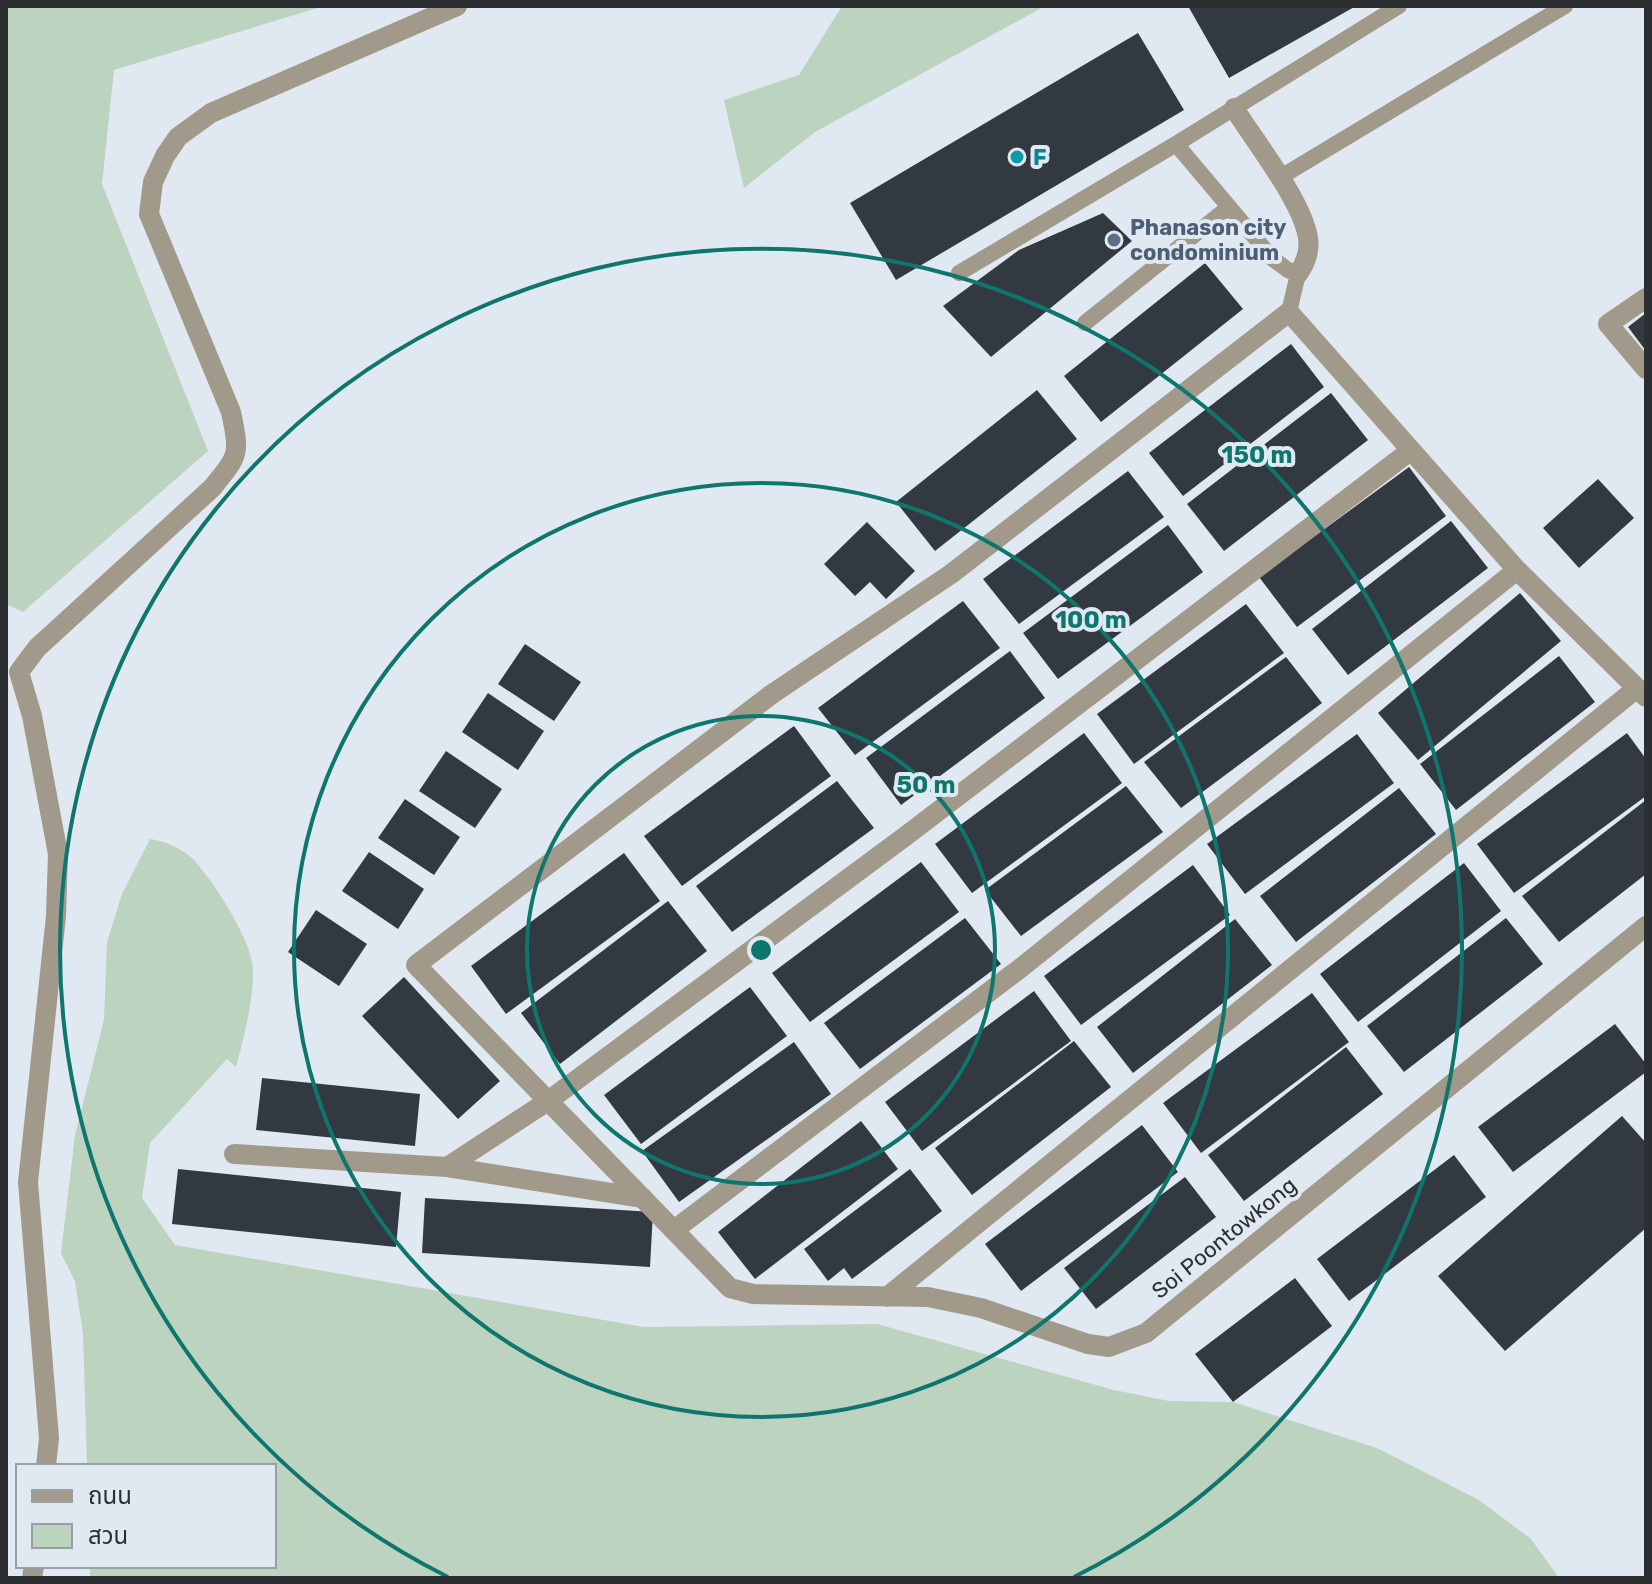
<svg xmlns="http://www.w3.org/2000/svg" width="1652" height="1584" viewBox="0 0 1652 1584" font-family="Rubik,'Noto Sans Thai',sans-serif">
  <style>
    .green { fill: #bcd3bf }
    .building { fill: #333940 }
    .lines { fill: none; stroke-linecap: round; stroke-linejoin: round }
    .service { stroke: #a19989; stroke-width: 16 }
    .minor { stroke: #a19989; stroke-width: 20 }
    .ring { fill: none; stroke: #0f766e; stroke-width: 4 }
    .culture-dot { fill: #0f9aa8; stroke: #e0e9f1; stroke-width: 3 }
    .service-dot { fill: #5c6f8a; stroke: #e0e9f1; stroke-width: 3 }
    .labels { text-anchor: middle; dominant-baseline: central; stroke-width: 8; stroke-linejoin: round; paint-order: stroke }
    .culture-label { font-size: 22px; font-weight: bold; fill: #0d838f; stroke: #e0e9f1; text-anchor: start }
    .service-label { font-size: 22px; font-weight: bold; fill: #4e5e75; stroke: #e0e9f1; text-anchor: start }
    .street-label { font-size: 22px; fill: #2c2f32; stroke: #e0e9f1 }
    .centre { fill: #0f766e; stroke: #e0e9f1; stroke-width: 4 }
    .ring-label { font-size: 24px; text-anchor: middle; font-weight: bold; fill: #0f766e; stroke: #e0e9f1; stroke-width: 8; stroke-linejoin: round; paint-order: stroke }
  </style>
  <rect width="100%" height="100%" fill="#e0e9f1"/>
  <path class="green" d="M6,6H324L114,70L102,184L208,451L23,612L6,604Z
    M842,6H1045L815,132L744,188L724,100L799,75Z
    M150,839C165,841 183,849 194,860C215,884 246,932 252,962C257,987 243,1041 236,1067L227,1059L150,1143L142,1198L175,1245L644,1327L877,1324L1114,1390L1169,1401L1233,1402L1377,1448L1479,1500L1531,1539L1559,1578H90V1566H274V1466H87L83,1333L75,1281L61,1253L75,1135L104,1020L107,942L122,894Z"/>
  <path class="building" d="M1188,6H1356L1229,78Z
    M1138,33L1184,110L896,280L850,203Z
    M1103,213L1132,241L991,357L943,306L1019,250Z
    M1205,263L1243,309L1101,422L1064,376Z
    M1646,313V351L1628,327Z
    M1291,344L1324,387L1183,496L1149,453Z
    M1037,390L1077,439L935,551L896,502Z
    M1331,393L1368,440L1224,551L1187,504Z
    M1409,467L1446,516L1297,627L1259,577Z
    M1128,471L1164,517L1019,624L983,579Z
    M1598,479L1634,518L1579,568L1543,528Z
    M1451,521L1488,568L1348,675L1312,629Z
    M867,522L915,571L886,599L870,582L855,596L824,564Z
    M1168,525L1203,572L1058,679L1023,633Z
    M1520,593L1561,641L1418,760L1378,713Z
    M963,601L1000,648L855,755L818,708Z
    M1246,604L1284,653L1134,764L1097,714Z
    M525,644L581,682L554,721L498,684Z
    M1010,651L1045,698L901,805L866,758Z
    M1559,656L1595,702L1456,810L1420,764Z
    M1286,657L1322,703L1181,808L1144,762Z
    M488,693L544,731L518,770L462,732Z
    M794,726L831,776L682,886L644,836Z
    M1084,733L1122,783L972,893L935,844Z
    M1627,733L1646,759V796L1514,893L1477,844Z
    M1357,734L1394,783L1245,894L1207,844Z
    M446,751L502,789L475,828L419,791Z
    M837,781L874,828L732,932L696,886Z
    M1126,786L1163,832L1021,936L985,890Z
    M1399,788L1436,834L1296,942L1260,896Z
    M405,799L460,837L434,875L378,838Z
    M1646,800V874L1559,942L1522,896Z
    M369,852L424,889L398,929L342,891Z
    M624,853L660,901L506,1014L471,966Z
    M921,862L959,912L810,1022L772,973Z
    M1464,863L1501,911L1358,1022L1320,974Z
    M1193,865L1230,915L1081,1025L1044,976Z
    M668,901L707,951L560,1064L521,1013Z
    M316,910L367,944L339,986L288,952Z
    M965,918L1001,964L860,1069L824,1023Z
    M1506,918L1543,964L1404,1072L1367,1026Z
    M1235,919L1272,965L1133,1073L1097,1027Z
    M404,977L500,1081L458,1119L362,1016Z
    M750,987L787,1036L641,1144L604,1095Z
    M1034,991L1071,1041L922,1151L885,1102Z
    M1312,993L1349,1042L1201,1153L1163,1103Z
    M1615,1024L1646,1064V1072L1513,1172L1478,1127Z
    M1074,1041L1111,1087L972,1195L935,1148Z
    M794,1042L831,1094L679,1202L642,1151Z
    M1346,1047L1383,1094L1244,1201L1208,1155Z
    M262,1078L420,1094L415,1146L256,1130Z
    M1622,1116L1646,1143V1228L1505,1351L1438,1276Z
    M861,1121L898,1169L755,1279L718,1232Z
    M1142,1125L1178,1172L1021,1291L985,1244Z
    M1454,1155L1486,1197L1349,1301L1317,1259Z
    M178,1169L401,1192L396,1247L172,1224Z
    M910,1169L942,1211L852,1279L844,1268L828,1281L804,1249Z
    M1185,1177L1216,1217L1096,1309L1064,1268Z
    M425,1198L653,1212L650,1267L422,1253Z
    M1295,1278L1332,1326L1233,1402L1195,1354Z"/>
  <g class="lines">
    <path class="service" d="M1176,144L1273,259L1288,270L1298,274L1289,312
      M1279,178L1565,6
      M959,273L1176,144L1399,6
      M1085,323L1229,207"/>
    <path class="minor" d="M1234,108C1254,140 1303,202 1308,238C1310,251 1305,264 1298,274
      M1646,298L1608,324L1646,369
      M1646,697L1517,570L1289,312L951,574L772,694L416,965L730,1288L753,1294L928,1297L981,1308L1088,1344L1109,1347L1146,1333L1646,926
      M234,1154L447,1167L643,1198
      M447,1167L548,1101L907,835L1410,451
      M674,1230L1022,967L1517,570
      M887,1297L1637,688
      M46,1466L49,1438L28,1182L56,916L58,854L32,716L19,672L37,648L212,488C239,455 240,455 231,412L149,214L153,182L165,156L178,137L211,113L457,6
      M32,1578L34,1566"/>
  </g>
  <g class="ring">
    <circle cx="761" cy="950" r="234"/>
    <circle cx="761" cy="950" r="467"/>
    <path d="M448 1577A701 701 0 1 1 1074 1577"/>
  </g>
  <circle class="culture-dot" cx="1017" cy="157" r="8"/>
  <circle class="service-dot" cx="1114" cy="240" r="8"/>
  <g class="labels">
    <g class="culture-label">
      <text x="1033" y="157">F</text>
    </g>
    <g class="service-label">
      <text x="1130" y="227">Phanason city<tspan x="1130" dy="25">condominium</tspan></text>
    </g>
    <g class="street-label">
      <text transform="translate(1224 1238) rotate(-39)">Soi Poontowkong</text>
    </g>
  </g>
  <circle cx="761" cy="950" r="12" class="centre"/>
  <g class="ring-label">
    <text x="1257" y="463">150 m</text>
    <text x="1091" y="628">100 m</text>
    <text x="926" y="793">50 m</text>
  </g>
  <rect width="1652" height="1584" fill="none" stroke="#2c2f32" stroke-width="16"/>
  <rect x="16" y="1464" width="260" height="104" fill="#e0e9f1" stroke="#989fa5" stroke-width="2"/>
  <rect x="32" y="1490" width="40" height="12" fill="#a19989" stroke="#989fa5" stroke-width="2"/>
  <text x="88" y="1504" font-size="24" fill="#2c2f32">ถนน</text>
  <rect x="32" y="1524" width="40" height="24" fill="#bcd3bf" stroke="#989fa5" stroke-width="2"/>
  <text x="88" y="1544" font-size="24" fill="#2c2f32">สวน</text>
</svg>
